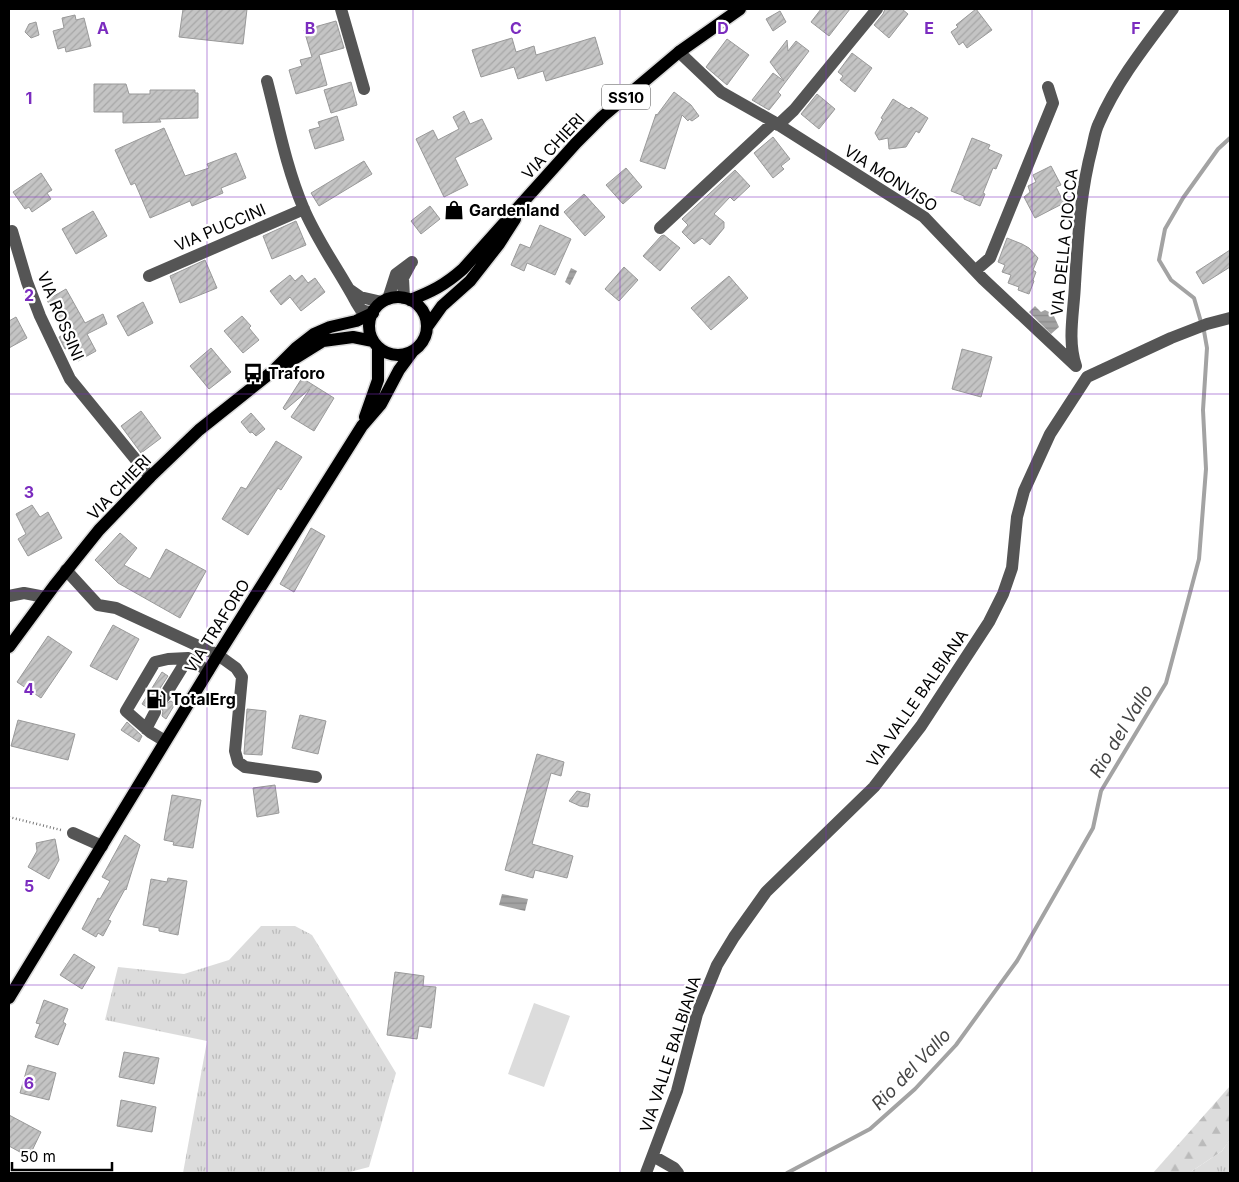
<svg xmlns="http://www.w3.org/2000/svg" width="1239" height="1182" viewBox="0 0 1239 1182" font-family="Inter,sans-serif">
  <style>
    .grass { fill: url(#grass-tufts) }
    .forest { fill: url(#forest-firs) }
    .garden { fill: #dcdcdc }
    .water { fill: url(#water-rules) }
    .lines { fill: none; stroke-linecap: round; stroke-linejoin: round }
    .stream { stroke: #a3a3a3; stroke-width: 4 }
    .building { fill: url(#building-hatch); stroke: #999 }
    .major-casing { stroke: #dbdbdb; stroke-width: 15 }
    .path { stroke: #777; stroke-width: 2.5; stroke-dasharray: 1 2.5; stroke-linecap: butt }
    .minor { stroke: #555; stroke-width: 12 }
    .major { stroke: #000; stroke-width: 12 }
    .grid { fill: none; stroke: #7b2cbf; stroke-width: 1; stroke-opacity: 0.55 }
    .labels { text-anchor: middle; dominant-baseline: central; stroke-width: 4.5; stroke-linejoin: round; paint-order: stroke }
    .shield { fill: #fff; stroke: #4c4c4c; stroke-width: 1 }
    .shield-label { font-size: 15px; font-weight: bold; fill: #000 }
    .street-label { font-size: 16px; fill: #000; stroke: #fff }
    .poi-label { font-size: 16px; font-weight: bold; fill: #000; stroke: #fff; text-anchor: start }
    .water-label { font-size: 18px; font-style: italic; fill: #444; stroke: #fff }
    .grid-label { font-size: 16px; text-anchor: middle; font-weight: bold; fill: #7b2cbf; stroke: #fff; stroke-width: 4.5; stroke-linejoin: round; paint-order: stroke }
  </style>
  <defs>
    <pattern id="grass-tufts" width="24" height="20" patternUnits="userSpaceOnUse" patternTransform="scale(1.25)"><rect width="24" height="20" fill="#dcdcdc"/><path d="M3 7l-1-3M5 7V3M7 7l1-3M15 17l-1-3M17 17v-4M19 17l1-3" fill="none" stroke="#bbb"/></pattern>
    <pattern id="forest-firs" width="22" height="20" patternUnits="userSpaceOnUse" patternTransform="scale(1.25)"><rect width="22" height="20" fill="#dcdcdc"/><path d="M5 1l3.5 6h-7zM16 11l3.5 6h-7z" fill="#bbb"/></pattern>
    <pattern id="water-rules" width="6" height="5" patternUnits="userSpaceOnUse" patternTransform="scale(1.25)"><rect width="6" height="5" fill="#a3a3a3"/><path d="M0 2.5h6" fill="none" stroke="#8b8b8b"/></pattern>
    <pattern id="building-hatch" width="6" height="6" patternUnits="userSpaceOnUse" patternTransform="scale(1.25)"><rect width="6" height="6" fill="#c4c4c4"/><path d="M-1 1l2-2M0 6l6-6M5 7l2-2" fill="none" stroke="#a7a7a7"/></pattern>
  </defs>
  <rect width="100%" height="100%" fill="#fff"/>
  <path class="grass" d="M261,926H295L312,935L396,1073L369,1167L346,1173H183L207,1041L105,1020L118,967L184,974L229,960Z
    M1230,1139V1173H1189L1222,1151Z"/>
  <path class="forest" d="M1230,1086V1139L1222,1151L1189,1173H1153Z"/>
  <path class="garden" d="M534,1003L570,1016L544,1087L508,1074Z"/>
  <path class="water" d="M571,268L577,271L570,285L565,282Z
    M1035,306L1041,312L1045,310L1053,314L1059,327L1051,334L1029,312Z
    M502,894L528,899L525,911L499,905Z"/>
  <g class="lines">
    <path class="stream" d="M1201,322L1194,298L1171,280L1159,260L1165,229L1183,198L1218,149L1230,138
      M787,1173L870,1129L915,1089L956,1045L1017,961L1093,828L1101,791L1166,683L1199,559L1206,469L1203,410L1207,348L1204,331"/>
  </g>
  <path class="building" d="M183,9H247L243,44L179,37Z
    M821,9H850L829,36L811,22Z
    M885,9H902L908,14L889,38L874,25L883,14Z
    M976,9L992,30L967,48L963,42L959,45L951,32L958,27L956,25Z
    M780,11L786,22L773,31L766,19Z
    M75,15L76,20L84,18L91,46L66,52L65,47L58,49L53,31L64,28L62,18Z
    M336,21L344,48L319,55L327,85L296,94L289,70L302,66L300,60L312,57L304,30Z
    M36,22L39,35L31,38L25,32L29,24Z
    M595,37L603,64L546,81L543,71L518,79L514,67L481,77L472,50L512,38L516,52L534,46L536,55Z
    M727,39L749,55L727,85L706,67Z
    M787,40L788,51L796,41L809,51L778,92L781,95L769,110L752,100L773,73L784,81L770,62Z
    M852,53L872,68L855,92L840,80L843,76L838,72Z
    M351,82L357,105L331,113L324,90Z
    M94,84H126L129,94H150V90H195V93H198V118L159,119L161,122L123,123V112H94Z
    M674,92L691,105L699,116L692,121L689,119L688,121L682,115L665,169L640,161L656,114L657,115Z
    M817,94L835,109L819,129L801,114Z
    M893,99L909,109L911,107L928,118L919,133L916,131L906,147L889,149L888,138L879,140L875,133L883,119L881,118Z
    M464,111L470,124L482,119L492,139L455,158L468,185L444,197L416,139L433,130L438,140L459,129L453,117Z
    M337,116L344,140L315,149L309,130L320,127L318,122Z
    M164,128L185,176L209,168L207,164L236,153L246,178L221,188L223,193L192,206L190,201L150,218L135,183L131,185L115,150Z
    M773,137L790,159L781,166L784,169L773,178L754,153Z
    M972,138L990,145L988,149L1002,155L996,169L993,168L983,193L985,194L980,206L964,199V196L951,191Z
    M364,161L372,174L319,206L311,193Z
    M1051,166L1061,185L1056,187L1064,203L1035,218L1024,197L1030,192L1028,186L1036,182L1033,175Z
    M626,168L642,187L623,204L606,185Z
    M735,170L750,186L734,201L730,197L714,214L724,222V228L710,245L702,238L694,244L682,232L688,225L682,219Z
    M41,173L52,190L47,193L51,199L32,212L29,207L25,209L13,192Z
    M584,194L605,217L585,236L564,212Z
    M430,206L440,219L421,234L411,221Z
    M93,211L107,236L76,254L62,229Z
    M296,221L306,245L272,259L263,236Z
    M540,225L571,239L555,275L527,263L524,271L511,265L520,244L530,248Z
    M664,235L680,248L660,271L643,256L661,236Z
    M1007,238L1022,244L1029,248L1038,258L1033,270L1036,272L1033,280L1034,281L1029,294L1018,290L1019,287L1008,283L1011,275L1002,272L1005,265L998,262Z
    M1230,250V267L1203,284L1196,272Z
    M205,260L217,288L180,303L170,276Z
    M624,267L638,280L619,301L605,289Z
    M290,275L295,281L302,275L308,283L315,278L325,292L301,311L290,297L281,305L270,291Z
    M729,276L748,298L711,330L691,308Z
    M66,289L85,323L103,314L107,324L87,334L96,351L78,361L70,347L65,349L59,337L65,334L47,300Z
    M143,302L153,323L128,336L117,316Z
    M242,316L251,326L249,328L259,340L243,353L224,331Z
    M16,317L27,338L9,348V321Z
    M211,348L231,372L209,389L190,366Z
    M962,349L992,357L981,397L952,389Z
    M302,378L334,398L314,431L291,417L310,389L285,410L283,408Z
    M141,411L161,438L141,453L121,426Z
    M251,413L265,429L256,436L252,432L250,433L241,422Z
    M276,441L302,457L281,490L278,488L248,535L222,519L241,487L246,489Z
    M32,505L40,517L48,512L62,538L28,556L18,539L26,534L16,514Z
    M311,528L325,536L294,592L280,584Z
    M120,533L137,548L124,565L150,579L166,549L206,571L180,618L118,583L95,560Z
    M113,625L139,639L117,680L90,666Z
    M48,636L72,652L41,698L17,682Z
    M162,672L168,676L157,693V700L163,705L171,701L175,704L166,719L162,716L163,711L159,705L154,704L148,708L142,704Z
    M247,709L266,711L262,755L244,754Z
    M300,715L326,721L318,754L292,748Z
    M18,720L75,734L68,760L11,746Z
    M127,722L142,736L139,742L121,730Z
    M537,754L564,762L561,776L551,773L532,844L573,856L567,878L535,870L533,878L505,870Z
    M275,785L279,813L257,817L253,788Z
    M577,791L590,794L588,807L580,806L569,801Z
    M172,795L201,800L193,848L173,845L174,842L164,840Z
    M125,835L140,845L126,890L125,889L108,920L111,921L103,936L98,933L96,937L82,929L98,898L100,899L110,881L102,877Z
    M55,839L59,860L49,879L28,867L37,851L36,843Z
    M168,878L187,881L178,935L159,931V928L143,925L151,879L167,882Z
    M74,954L95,967L82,989L60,975Z
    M395,972L424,976L423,986L436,987L431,1028L419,1026L417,1039L387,1035Z
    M44,1000L68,1009L63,1022L66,1024L58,1045L35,1037L40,1024L36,1023Z
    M124,1052L159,1058L154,1084L119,1077Z
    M28,1065L56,1073L49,1100L20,1093Z
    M121,1100L156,1107L152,1132L117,1126Z
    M9,1115L41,1132L29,1157L9,1146Z"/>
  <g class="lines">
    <defs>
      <path id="major" d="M369 326a29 29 0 1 1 58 0a29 29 0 1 1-58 0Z
        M410,300C431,292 445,285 463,269L576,143L602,117L679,52L740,9
        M427,327L442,306L470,281L499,244L515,219
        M286,364L323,341L353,337L373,341
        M365,417L378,380V347
        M9,647L54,586L99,530L150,477L199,430L273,371L296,348L314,334L330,327L356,321L373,313
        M9,998L218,655L362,426L381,404L399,370L413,351"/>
    </defs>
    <use href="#major" class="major-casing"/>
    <path class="path" d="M9,817L61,830"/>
    <path class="minor" d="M341,9L364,89
      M679,52L721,92L774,122L924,217L983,279L1076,366
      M267,81C278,123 286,167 303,207C317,241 339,270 356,302L361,310L373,313
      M778,125L794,110L877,9
      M660,228L774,122
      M12,231L27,282L40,316L70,379L150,477
      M976,270L990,258L1053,103L1048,87
      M149,276L304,209
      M350,290L360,297L382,302
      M404,298L403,278L410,265
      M388,299L396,274L412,262
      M1076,366C1067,340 1074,311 1075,284C1078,238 1080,193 1092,148C1094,140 1095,131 1099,123C1117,81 1146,45 1173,9
      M66,570L98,605L116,608L218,655L236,668L242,677L235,751L238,762L245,767L316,777
      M9,596L24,593L45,597
      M164,697L188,658
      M146,729L155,712
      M165,741L150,732L126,711L155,662L168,659L188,658L208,671
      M73,833L102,846
      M653,1156L674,1168L678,1173
      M646,1173L677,1091L697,1014L717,965L734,937L766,892L874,787L921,726L989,622L1003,594L1012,568L1017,517L1024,491L1050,434L1087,377L1171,338L1207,324L1230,318"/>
    <use href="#major" class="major"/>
  </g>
  <path class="grid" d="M207,9V1173M413,9V1173M620,9V1173M826,9V1173M1032,9V1173M9,197H1230M9,394H1230M9,591H1230M9,788H1230M9,985H1230"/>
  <defs>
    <symbol id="shop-bare" viewBox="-9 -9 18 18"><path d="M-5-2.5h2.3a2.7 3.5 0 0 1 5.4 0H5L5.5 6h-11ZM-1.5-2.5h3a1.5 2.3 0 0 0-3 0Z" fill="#000" stroke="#fff" stroke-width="2.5" paint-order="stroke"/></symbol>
    <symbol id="bus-bare" viewBox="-9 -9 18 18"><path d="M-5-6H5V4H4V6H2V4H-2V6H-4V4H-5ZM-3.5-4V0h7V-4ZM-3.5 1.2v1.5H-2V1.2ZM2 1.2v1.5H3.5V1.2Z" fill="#000" stroke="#fff" stroke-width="2.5" paint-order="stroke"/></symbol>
    <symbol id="fuel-bare" viewBox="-9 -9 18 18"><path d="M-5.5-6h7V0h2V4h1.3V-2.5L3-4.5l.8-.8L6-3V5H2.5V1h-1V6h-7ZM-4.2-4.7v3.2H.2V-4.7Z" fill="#000" stroke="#fff" stroke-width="2.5" paint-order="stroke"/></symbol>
  </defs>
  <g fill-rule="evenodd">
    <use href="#shop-bare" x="440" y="196" width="28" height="28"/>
    <use href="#bus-bare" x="239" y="359" width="28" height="28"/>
    <use href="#fuel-bare" x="142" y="685" width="28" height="28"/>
  </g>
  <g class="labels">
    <rect class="shield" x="602" y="84.5" width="48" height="25" rx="4"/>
    <g class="shield-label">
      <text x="626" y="97">SS10</text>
    </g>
    <g class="street-label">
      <text transform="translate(553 146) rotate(-47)">VIA CHIERI</text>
      <text transform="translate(891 178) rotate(33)">VIA MONVISO</text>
      <text transform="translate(220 227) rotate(-23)">VIA PUCCINI</text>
      <text transform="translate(1064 242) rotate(-84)">VIA DELLA CIOCCA</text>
      <text transform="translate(61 316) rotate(67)">VIA ROSSINI</text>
      <text transform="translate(119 487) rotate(-46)">VIA CHIERI</text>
      <text transform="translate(217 626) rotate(-58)">VIA TRAFORO</text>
      <text transform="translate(917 698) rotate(-55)">VIA VALLE BALBIANA</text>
      <text transform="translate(670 1054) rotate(-72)">VIA VALLE BALBIANA</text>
    </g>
    <g class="poi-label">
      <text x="469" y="210">Gardenland</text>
      <text x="268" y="373">Traforo</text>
      <text x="171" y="699">TotalErg</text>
    </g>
    <g class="water-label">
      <text transform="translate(1121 731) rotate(-59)">Rio del Vallo</text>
      <text transform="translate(911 1069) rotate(-46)">Rio del Vallo</text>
    </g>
  </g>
  <g class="grid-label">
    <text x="103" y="34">A</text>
    <text x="310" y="34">B</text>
    <text x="516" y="34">C</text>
    <text x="723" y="34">D</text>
    <text x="929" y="34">E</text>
    <text x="1136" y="34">F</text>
    <text x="29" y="104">1</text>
    <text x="29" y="301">2</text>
    <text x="29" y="498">3</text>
    <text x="29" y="695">4</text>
    <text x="29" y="892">5</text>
    <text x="29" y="1089">6</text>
  </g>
  <rect width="1239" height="1182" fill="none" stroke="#000000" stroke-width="20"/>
  <path d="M12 1162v8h100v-8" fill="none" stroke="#000000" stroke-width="2.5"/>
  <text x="20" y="1162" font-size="15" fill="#000000" stroke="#ffffff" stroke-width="4" paint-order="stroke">50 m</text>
</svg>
